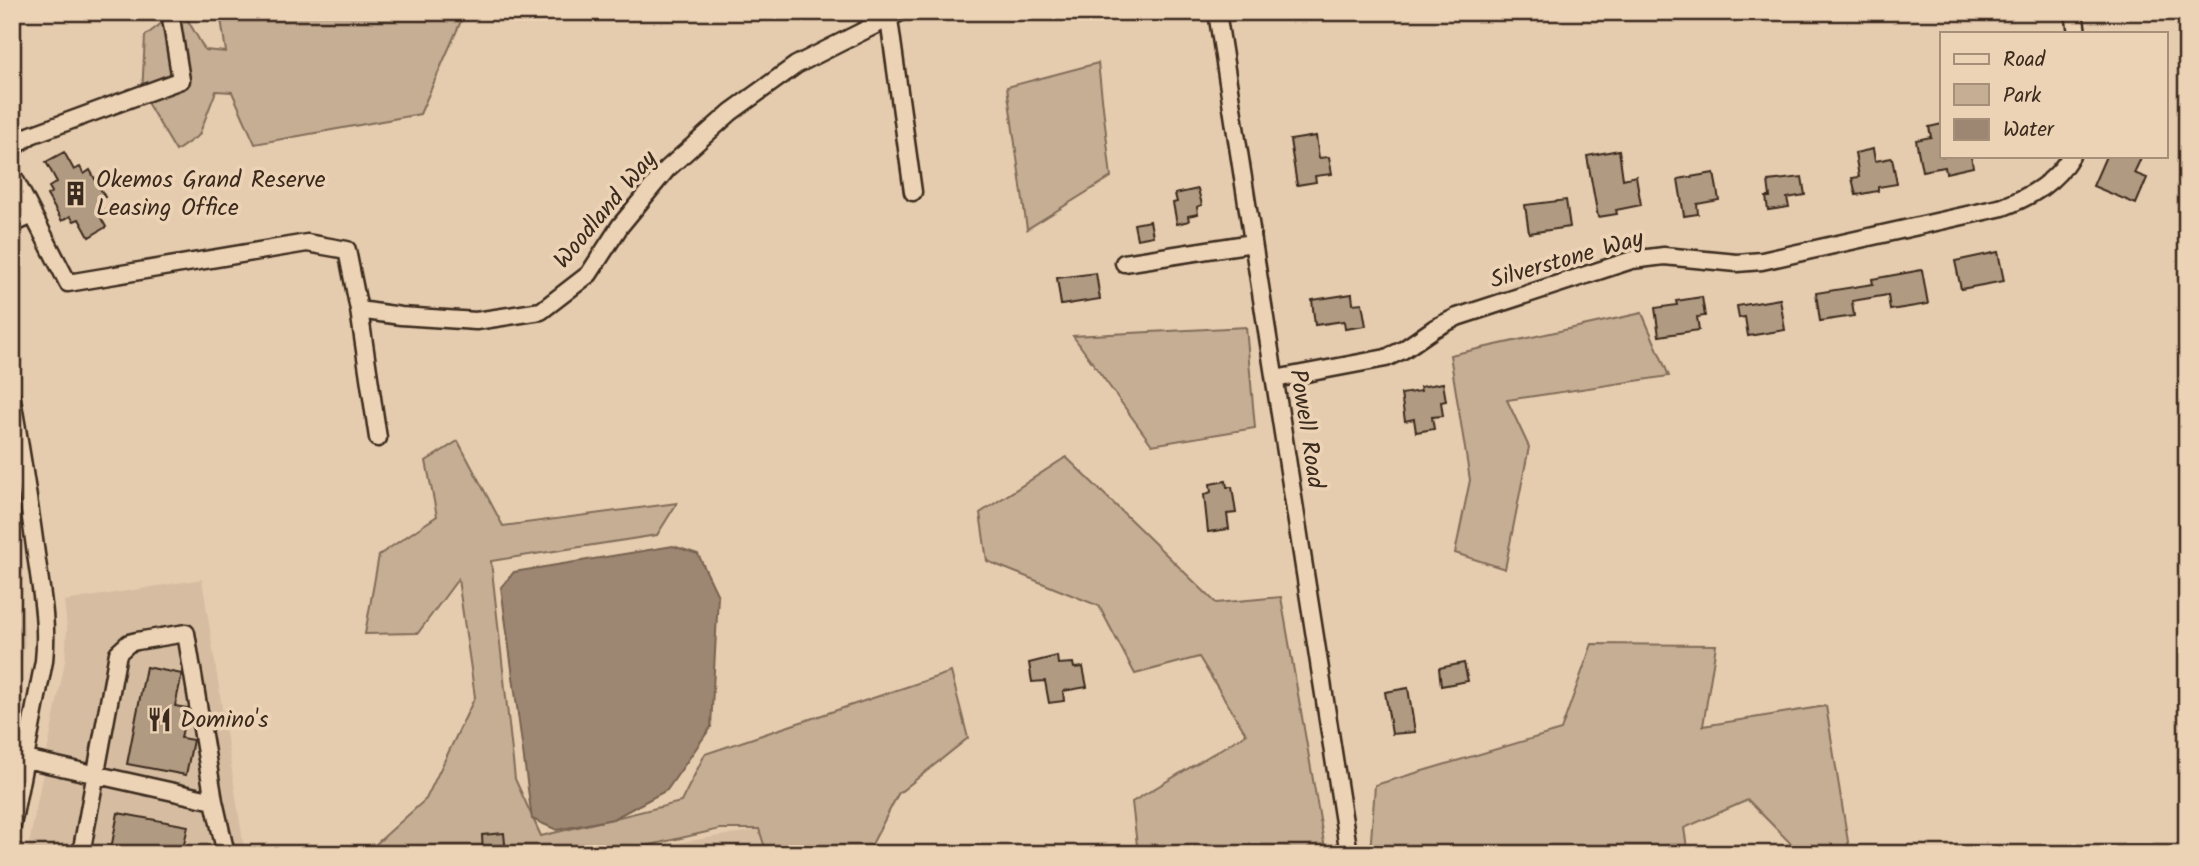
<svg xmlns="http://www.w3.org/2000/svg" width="2199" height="866" viewBox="0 0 2199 866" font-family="Kalam,sans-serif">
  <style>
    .built { fill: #d6bda2 }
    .green { fill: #c6ae94; stroke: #806c59; stroke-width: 2 }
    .water { fill: #9d8772; stroke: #766250; stroke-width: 2 }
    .building { fill: #b19a82; stroke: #3b2a1e; stroke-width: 2 }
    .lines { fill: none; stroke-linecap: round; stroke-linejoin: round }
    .minor-casing { stroke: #3b2a1e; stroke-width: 21 }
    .path { stroke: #3b2a1e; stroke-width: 2.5; stroke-dasharray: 2 5; stroke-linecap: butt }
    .minor { stroke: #edd3b5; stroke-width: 16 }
    .labels { text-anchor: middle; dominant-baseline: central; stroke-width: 7; stroke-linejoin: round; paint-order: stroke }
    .poi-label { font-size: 24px; fill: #3b2a1e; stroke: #edd3b5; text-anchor: start }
    .street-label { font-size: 24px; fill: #3b2a1e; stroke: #edd3b5 }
  </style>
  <rect width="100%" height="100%" fill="#e6ccaf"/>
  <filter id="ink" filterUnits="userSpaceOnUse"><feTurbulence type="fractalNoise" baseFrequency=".0143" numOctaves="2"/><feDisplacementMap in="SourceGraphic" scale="14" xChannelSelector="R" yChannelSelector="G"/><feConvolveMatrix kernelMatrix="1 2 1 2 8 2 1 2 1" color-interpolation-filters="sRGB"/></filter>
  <g filter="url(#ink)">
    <path class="built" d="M202,579L245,854H27L65,661L67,629L64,601Z
      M23,607L25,643L12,712V609Z
      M788,825L793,854H608Z"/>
    <path class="green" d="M176,12H183L205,50L226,52L220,12H465L420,114L255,144L232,92L216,91L199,135L176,151L142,94L145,36Z
      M1098,63L1111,177L1027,229L1007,87Z
      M1642,313L1669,376L1507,400L1529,447L1505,569L1455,553L1470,480L1450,355Z
      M1246,327L1255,428L1152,445L1073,336Z
      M458,441L503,526L677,503L657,535L491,561L515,779L541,836L681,802L705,754L951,672L968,738L898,794L867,854H767L759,829H720L611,854H365L426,799L475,697L458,579L418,633L365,634L379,555L437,516L426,461Z
      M1066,457L1216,603L1281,597L1326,854H1138L1132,802L1246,734L1199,657L1135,674L1099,606L987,561L980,513Z
      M1592,644L1716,645L1703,726L1826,706L1850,854H1801L1748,800L1684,828L1688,854H1370L1375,785L1561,730Z"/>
    <path class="water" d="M673,546L698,554L718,596L711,727L667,790L613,819L557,830L532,819L501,587L514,572Z"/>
    <path class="building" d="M1942,124V156H1971L1973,167L1946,173L1945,167L1922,171L1916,140L1931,137L1929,127Z
      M1316,136L1319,158L1329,157L1332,174L1315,176L1316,182L1297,185L1290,140Z
      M1873,149L1875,161L1892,158L1897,184L1878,187V191L1856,195L1852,178L1859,177L1855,153Z
      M1619,150L1623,179L1636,176L1641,205L1616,210L1617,214L1598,217L1587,156Z
      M64,152L74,170L80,167L84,174L90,170L105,197L97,201L102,208L97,211L106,227L89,237L79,219L74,221L70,216L62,221L47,195L52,192L49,187L57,182L46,162Z
      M2106,156H2142L2134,173L2147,178L2136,204L2093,186Z
      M1714,173L1719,200L1697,204L1698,214L1684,216L1678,179Z
      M1802,177L1805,195L1787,198L1789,207L1768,210L1766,197H1770L1768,181Z
      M1198,189L1202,205L1197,207L1198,214L1188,216L1189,221L1177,224L1173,203L1177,202L1175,194Z
      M1566,200L1570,227L1529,233L1525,205Z
      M1150,221L1153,236L1137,239L1134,224Z
      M1998,252L2004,281L1961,289L1955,261Z
      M1922,270L1928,304L1890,310L1888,295L1852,301L1854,316L1820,321L1816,293L1873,284L1872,279Z
      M1096,273L1100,299L1061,305L1057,278Z
      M1352,294L1353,304L1362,303L1366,326L1345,329L1344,321L1315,325L1312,300Z
      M1702,297L1705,316L1697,317L1699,330L1659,336L1655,308L1677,305L1676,301Z
      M1780,299L1785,330L1748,336L1745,317L1739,318L1737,306Z
      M1443,383L1446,401L1441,402L1443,416L1432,417L1434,429L1416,432L1414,419L1405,421L1401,394L1421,391L1420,387Z
      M1226,481L1227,487H1232L1236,513L1227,514L1229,529L1208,532L1204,495L1211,492L1210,484Z
      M1057,656L1058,664L1073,663L1074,668L1083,667L1087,687L1063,691L1064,701L1049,703L1045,681L1032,682L1029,663Z
      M1464,663L1468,681L1441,686L1439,668Z
      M146,667L182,674L175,706L187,708L181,738L193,740L186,775L127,764Z
      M1408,688L1415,732L1392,734L1385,692Z
      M118,813L188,826L182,854H110Z
      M504,833L506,854H483L482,835Z"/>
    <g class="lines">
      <defs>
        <path id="minor" d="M888,12L913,192
          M1217,12L1349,854
          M2074,12L2077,33
          M12,148L31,135L181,80L170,12
          M12,174L68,283L307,243L347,250L359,310L378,438
          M12,224L33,215
          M1124,263L1253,243
          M359,310L401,316L476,321L541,311L589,274L620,226L667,169L731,112L796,65L901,12
          M1275,379L1386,358L1403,350L1435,328L1457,317L1632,260L1664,256L1737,263L1762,261L2003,207C2032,196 2055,182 2071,156
          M12,399C21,451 29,502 36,554C41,590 48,624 44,661L12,825
          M12,756L214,801
          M81,854L118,653L129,643L137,641L186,633L214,801L226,854"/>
      </defs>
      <use href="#minor" class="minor-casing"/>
      <path class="path" d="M12,20L27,12"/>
      <use href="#minor" class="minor"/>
    </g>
  </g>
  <defs>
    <symbol id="building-bare" viewBox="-9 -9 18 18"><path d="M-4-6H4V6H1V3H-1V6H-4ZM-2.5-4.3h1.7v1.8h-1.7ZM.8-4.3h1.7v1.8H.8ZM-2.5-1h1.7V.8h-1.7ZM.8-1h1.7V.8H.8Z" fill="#3b2a1e" stroke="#edd3b5" stroke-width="2.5" paint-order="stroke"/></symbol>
    <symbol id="restaurant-bare" viewBox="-9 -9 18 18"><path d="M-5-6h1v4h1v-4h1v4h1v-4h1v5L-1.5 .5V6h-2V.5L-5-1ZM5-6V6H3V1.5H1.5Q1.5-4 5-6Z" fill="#3b2a1e" stroke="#edd3b5" stroke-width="2.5" paint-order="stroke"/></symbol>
  </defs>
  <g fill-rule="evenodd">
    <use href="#building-bare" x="58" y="176" width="35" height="35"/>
    <use href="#restaurant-bare" x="142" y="702" width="35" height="35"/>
  </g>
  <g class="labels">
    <g class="poi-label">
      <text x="96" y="180">Okemos Grand Reserve<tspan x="96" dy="28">Leasing Office</tspan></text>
      <text x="180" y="720">Domino's</text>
    </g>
    <g class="street-label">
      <text transform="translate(606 210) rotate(-50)">Woodland Way</text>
      <text transform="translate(1567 260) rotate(-16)">Silverstone Way</text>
      <text transform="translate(1306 429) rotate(81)">Powell Road</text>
    </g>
  </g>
  <rect width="2199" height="866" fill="none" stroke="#edd3b5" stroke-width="42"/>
  <rect x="21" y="21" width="2157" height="824" fill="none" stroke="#3b2a1e" stroke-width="2.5" filter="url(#ink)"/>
  <rect x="1940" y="32" width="228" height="126" fill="#edd3b5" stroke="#a68f79" stroke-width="2"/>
  <rect x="1954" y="54" width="35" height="10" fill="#edd3b5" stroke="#a68f79" stroke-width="2"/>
  <text x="2003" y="66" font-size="21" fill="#3b2a1e">Road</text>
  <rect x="1954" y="84" width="35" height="21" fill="#c6ae94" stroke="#a68f79" stroke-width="2"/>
  <text x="2003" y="102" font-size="21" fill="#3b2a1e">Park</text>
  <rect x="1954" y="119" width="35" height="21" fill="#9d8772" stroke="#a68f79" stroke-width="2"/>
  <text x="2003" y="136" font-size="21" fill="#3b2a1e">Water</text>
</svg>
